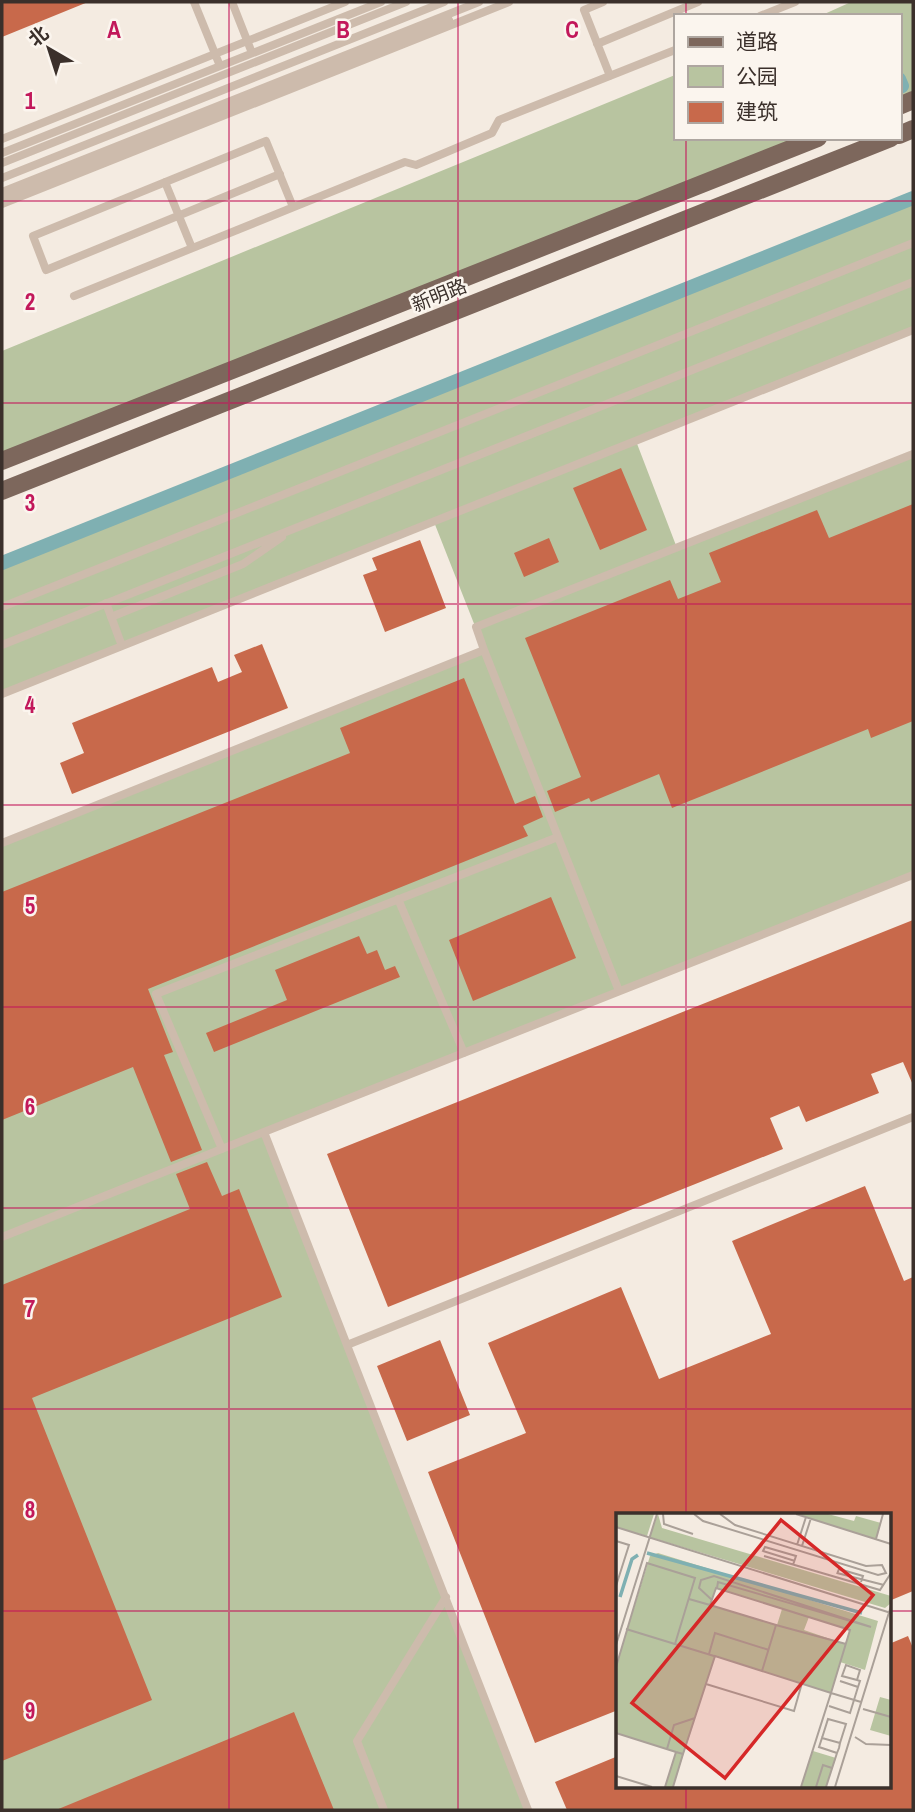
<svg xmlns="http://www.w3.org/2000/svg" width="915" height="1812" viewBox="0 0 915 1812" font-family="'Archivo Narrow','Noto Sans SC',sans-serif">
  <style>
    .green { fill: #b8c4a0 }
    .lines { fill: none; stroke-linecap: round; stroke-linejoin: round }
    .canal { stroke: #7fb0b2; stroke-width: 14 }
    .building { fill: #c8694b }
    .service { stroke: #cdbbac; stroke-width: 8 }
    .primary { stroke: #7d675c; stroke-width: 18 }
    .grid { fill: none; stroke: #c2185b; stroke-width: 2; stroke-opacity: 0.55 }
    .labels { text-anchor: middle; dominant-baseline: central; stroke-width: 5; stroke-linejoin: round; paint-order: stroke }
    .street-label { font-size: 19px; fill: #3b302b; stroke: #fbf5ee }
    .inset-river { fill: none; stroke: #7fb0b2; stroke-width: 3.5 }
    .inset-road { fill: none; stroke: #aaa098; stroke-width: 2 }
    .view { fill: #d62828; fill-opacity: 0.15; stroke: #d62828; stroke-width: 3.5 }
    .inset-edge { fill: none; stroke: #3b302b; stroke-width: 3.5 }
    .grid-label { font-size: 23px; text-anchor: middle; font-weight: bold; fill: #c2185b; stroke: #fbf5ee; stroke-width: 5; stroke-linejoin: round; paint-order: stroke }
  </style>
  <rect width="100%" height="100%" fill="#f4ebe1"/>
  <path class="green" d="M851,2H913V100L899,105V16H820Z
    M675,75V138H816L2,459V351Z
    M913,198V330L636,441L677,548L913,454V875L264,1132L528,1810H2V843L484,649L434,522L2,694V563Z"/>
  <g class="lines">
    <path class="canal" d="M899,79L902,86
      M2,563L913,198"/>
  </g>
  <path class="building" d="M2,2H88L2,37Z
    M621,468L647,530L600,550L573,488Z
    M913,504V721L871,738L868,729L672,808L659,774L591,802L589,798L555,812L547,791L581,777L525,638L670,580L678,599L721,582L709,553L817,510L829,538Z
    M549,538L559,562L524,577L514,553Z
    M420,540L446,608L385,632L363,575L377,570L372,558Z
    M262,644L288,708L72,794L60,763L84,753L72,723L212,667L218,682L242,672L234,655Z
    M464,678L515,804L535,796L543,817L523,826L528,836L148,989L173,1052L164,1055L202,1150L171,1162L133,1067L2,1120V892L350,753L340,728Z
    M551,897L576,958L473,1001L449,940Z
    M913,920V1085L903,1062L871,1074L879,1093L806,1122L799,1106L770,1118L783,1149L388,1307L327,1154Z
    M359,936L367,954L377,950L385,970L395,966L400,977L214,1052L206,1033L287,1000L275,970Z
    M207,1162L222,1196L239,1189L282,1297L32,1398L152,1700L2,1761V1285L190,1209L176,1174Z
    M865,1186L904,1281L913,1277V1591L889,1601V1515H618V1710L535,1743L428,1472L526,1433L488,1343L621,1287L659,1379L771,1334L732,1241Z
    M440,1340L470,1415L407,1441L377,1366Z
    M908,1636L913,1648V1810H567L555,1782L618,1756V1786H889V1644Z
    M294,1712L334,1810H56Z"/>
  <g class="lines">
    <path class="service" d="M194,2L220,66
      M232,2L252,53
      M603,2L584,10L610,76
      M760,16L795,2
      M597,44L698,2
      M2,139L345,2
      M2,153L381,2
      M2,163L406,2
      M280,174L46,270L33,236L266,141L293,207
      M2,178L444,2
      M165,182L192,248
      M2,192L479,2
      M2,198L449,20
      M2,204L509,2
      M74,296L405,162L416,165L492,133L499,120L675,50
      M106,603L122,646
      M2,607L913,243
      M111,617L243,564L282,537
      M2,645L913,282
      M484,650L476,627L913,454
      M2,694L913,330
      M2,843L484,650L619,991
      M398,899L464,1053
      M222,1149L156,994L558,837
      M2,1237L264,1132
      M347,1345L913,1117
      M384,1810L357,1741L446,1597
      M528,1810L264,1132L913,875"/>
    <path class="primary" d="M899,106L913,100
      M899,135L913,129
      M2,461L818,138
      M2,491L891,138"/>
  </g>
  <path class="grid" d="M229,2V1810M458,2V1810M686,2V16M686,138V1514M2,201H913M2,403H913M2,604H913M2,805H913M2,1007H913M2,1208H913M2,1409H913M2,1611H618M889,1611H913M686,1786V1810"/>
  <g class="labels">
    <g class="street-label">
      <text transform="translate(439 295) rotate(-22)">新明路</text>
    </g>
  </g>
  <g transform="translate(616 1513)">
    <rect width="275" height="275" fill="#f4ebe1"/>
    <path d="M0,1H38L31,23L0,14ZM42,1L46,15L275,83V90L269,95L33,24ZM180,1H212L238,8L240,3L265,10L260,26ZM42,40L262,108L249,157L224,149L215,180L99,143L57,274H49L60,239L0,220V154L34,43ZM100,75L166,96L161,112L94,92ZM193,104L234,117L229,131L188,117ZM264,184L275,187V223L254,217ZM197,238L220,245L210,274H185Z" fill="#b8c4a0" fill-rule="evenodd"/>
    <path class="inset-river" d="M31,40L246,100M4,84L16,46L22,42"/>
    <path class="inset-road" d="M47,1L48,11L77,21M78,1L87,8L262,62L270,60L266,52L250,53L119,12L104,1M180,1L275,31M0,14L275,100M260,26L267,1M0,28L13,32L0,73M181,32L190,4M186,33L195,5M148,43L264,77L275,60M177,52L180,43L149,34L147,38L179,48M221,60L268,72M221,61L223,56L247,63L245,69M73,86L94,92M96,87L83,75L85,67L98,63L255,114L102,69L101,75M160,112L230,131M10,116L98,143M0,132L41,1M93,141L99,120L153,137M0,154L31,50L79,65L59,131M241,167L244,157L230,152L226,163L241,167L244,168L242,174M90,171L178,198L186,170M213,193L234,200L242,174L224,168M247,196L275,204M0,220L60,239M239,224L250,231L275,232M206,225L212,206L230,211L224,230M51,236L58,212L79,205M0,263L36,274M49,274L60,239L67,241L99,143L215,180L234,117L100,75L94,92L160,112L146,158M57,274L67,241M185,274L215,180L245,189M200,274L207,252L216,255M210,274L221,240L223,235L224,230L206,225L203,234L221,240M219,274L275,93"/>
    <path class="view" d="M165,7L257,82L109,265L16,190Z"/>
    <rect width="275" height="275" class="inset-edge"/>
  </g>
  <g class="grid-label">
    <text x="114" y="38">A</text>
    <text x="343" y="38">B</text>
    <text x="572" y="38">C</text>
    <text x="30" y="109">1</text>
    <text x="30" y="310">2</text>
    <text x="30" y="511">3</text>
    <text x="30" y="713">4</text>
    <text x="30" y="914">5</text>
    <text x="30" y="1115">6</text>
    <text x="30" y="1317">7</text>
    <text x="30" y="1518">8</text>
    <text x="30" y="1719">9</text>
  </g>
  <rect width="915" height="1812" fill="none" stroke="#3b302b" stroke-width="7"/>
  <rect x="674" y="14" width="228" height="126" fill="#fbf5ee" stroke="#aea6a0" stroke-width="2"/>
  <rect x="688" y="37" width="35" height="10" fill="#7d675c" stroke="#aea6a0" stroke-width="2"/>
  <text x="736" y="49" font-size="21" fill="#3b302b">道路</text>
  <rect x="688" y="66" width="35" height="21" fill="#b8c4a0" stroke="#aea6a0" stroke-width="2"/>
  <text x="736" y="84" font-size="21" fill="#3b302b">公园</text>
  <rect x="688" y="102" width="35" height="21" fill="#c8694b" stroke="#aea6a0" stroke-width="2"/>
  <text x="736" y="119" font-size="21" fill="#3b302b">建筑</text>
  <g transform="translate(49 49) rotate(321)" stroke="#fbf5ee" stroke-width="5" paint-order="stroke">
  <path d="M0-5L12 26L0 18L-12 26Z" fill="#3b302b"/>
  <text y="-10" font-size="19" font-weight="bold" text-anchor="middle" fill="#3b302b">北</text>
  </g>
</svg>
